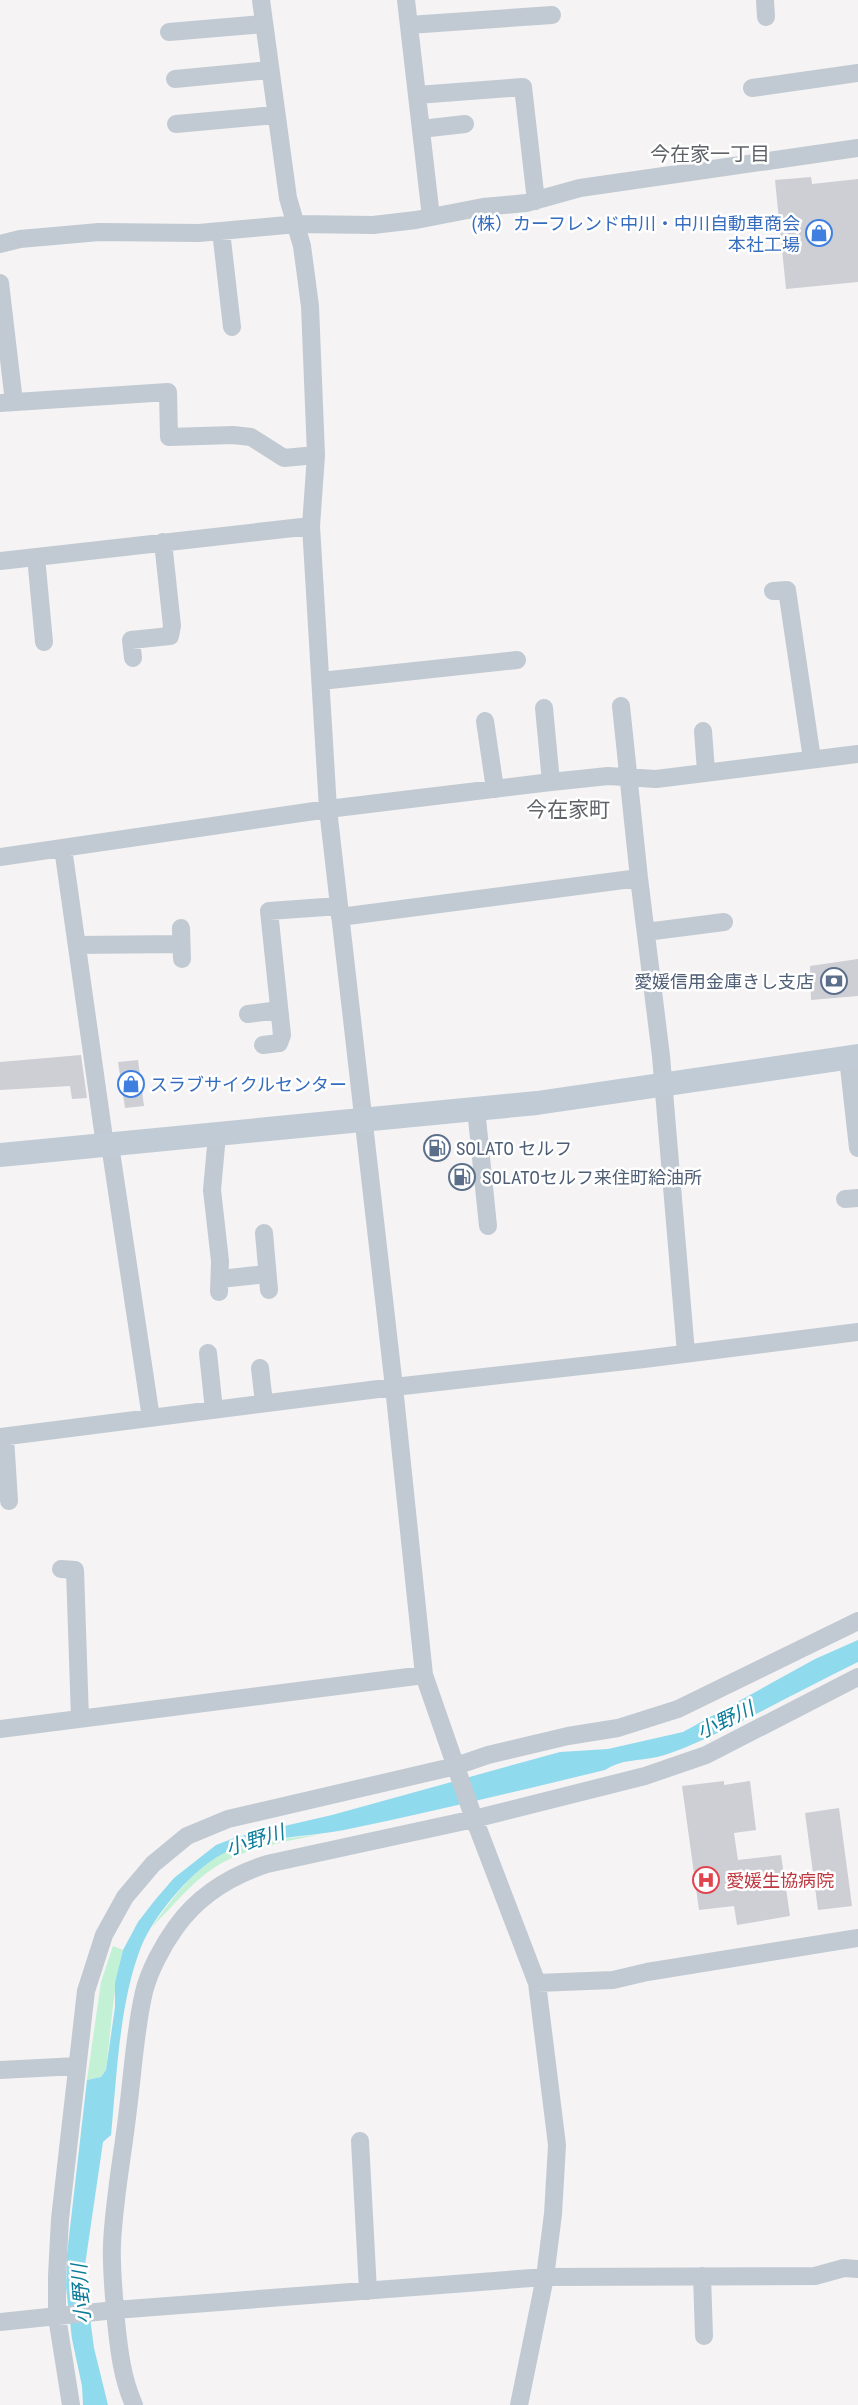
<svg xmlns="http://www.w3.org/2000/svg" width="858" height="2405" viewBox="0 0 858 2405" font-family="'Roboto Condensed','Noto Sans JP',sans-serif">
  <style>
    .green { fill: #c3f1d5 }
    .water { fill: #90daee }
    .building { fill: #cdcfd5 }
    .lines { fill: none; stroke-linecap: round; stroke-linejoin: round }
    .street { stroke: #c1cad2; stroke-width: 18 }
    .secondary { stroke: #c1cbd6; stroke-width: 24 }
    .labels { text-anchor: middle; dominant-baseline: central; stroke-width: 5; stroke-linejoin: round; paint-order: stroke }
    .shop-label { font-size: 18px; fill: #366cbe; stroke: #fff; text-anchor: end }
    .service-label { font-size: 18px; fill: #4e5e75; stroke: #fff; text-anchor: start }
    .health-label { font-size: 18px; fill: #be3a42; stroke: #fff; text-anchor: start }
    .neighbourhood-label { font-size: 20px; fill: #5f6368; stroke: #fff }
    .water-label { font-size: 20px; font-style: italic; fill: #0c7c9b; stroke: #fff }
    .quarter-label { font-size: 21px; fill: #5f6368; stroke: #fff }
  </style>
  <rect width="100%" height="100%" fill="#f5f3f3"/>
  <path class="green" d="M321,1834C286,1842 246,1847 215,1867C191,1883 172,1907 152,1927C175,1894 205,1853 247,1844C271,1839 296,1838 321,1834Z
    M113,1946L123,1950C113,1989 111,2030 106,2070L101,2077L87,2080L101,1982Z"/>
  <path class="water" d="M858,1640V1662C800,1690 743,1723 684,1748C675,1751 666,1755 657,1757C639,1761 621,1759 605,1770C518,1791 431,1812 344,1830C309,1837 259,1837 228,1851C195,1866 155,1913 141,1947C119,2004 117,2075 111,2135L103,2142L84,2272L94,2348L108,2405H83L82,2386L72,2339L66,2287L67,2254L87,2080L101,2077L106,2070L115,2007V1983L123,1950L138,1922L155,1900L174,1878L216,1845L237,1837L332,1815L560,1752L608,1749L683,1732L815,1659Z"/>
  <path class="building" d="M811,177L812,184L858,179V282L786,289L775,180Z
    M858,959V996L811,1000L810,966Z
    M81,1055L87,1098L72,1099L70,1086L0,1090V1062Z
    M138,1060L144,1106L125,1108L118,1062Z
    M724,1781V1785L750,1781L756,1830L734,1833L738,1860L781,1855L790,1916L737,1925L734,1906L699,1910L682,1786Z
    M839,1808L852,1906L818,1910L805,1813Z"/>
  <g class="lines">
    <path class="street" d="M261,0L288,198L302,246L310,306L316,455L311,526L328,809L394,1387L424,1675L472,1813L537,1983L557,2145L553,2214L545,2277L519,2405
      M406,0L431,217
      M765,0L766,17
      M409,25L552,15
      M169,32L263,24
      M175,79L269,70
      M752,88L858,73
      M417,95L523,87L536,201
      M176,124L275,115
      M421,129L465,124
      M221,231L232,327
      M0,244L20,239L99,232L199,233L297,224L373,225L416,220L483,207L526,203L580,188L858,148
      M0,283L14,402
      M0,403L168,392L169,437L233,435L251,437L284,458L316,455
      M36,557L44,642
      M0,561L311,526
      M773,591L787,590L812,759
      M133,658L131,640L170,636L172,626L163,542
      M321,681L517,660
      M621,706L639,878L661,1056L686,1353
      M544,708L551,782
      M485,721L495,789
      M703,731L706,771
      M63,848L105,1145
      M0,857L328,809L551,782L608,776L656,779L858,754
      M340,917L639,878
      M181,928L182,959
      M646,932L724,922
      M77,945L181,944
      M248,1014L279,1010
      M263,1045L279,1043L282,1035L269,911L339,906
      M848,1058L858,1148
      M476,1109L488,1226
      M217,1135L212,1190L220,1261L219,1292
      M110,1145L151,1418
      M845,1199L858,1198
      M264,1233L269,1290
      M220,1279L267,1274
      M208,1353L214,1410
      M260,1368L264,1403
      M0,1437L394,1387L644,1359L858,1332
      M5,1437L9,1501
      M61,1569L75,1570L80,1719
      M0,1729L424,1675
      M537,1983L613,1980L647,1972L858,1938
      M0,2070L77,2066
      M360,2141L368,2291
      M702,2276L704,2336
      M0,2322L115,2310L545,2277L815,2276L844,2268L858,2269
      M71,2405L57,2317V2276L60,2219L86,1991L104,1935L125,1897L153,1864L187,1836L228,1819L456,1766L488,1755L568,1736L618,1728L678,1709L858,1621
      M134,2405C122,2378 119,2350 116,2321C114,2296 111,2270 112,2244C114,2199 123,2154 128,2109C133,2071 135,2030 144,1992C149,1971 163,1945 176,1927C199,1895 230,1876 267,1864L474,1819L645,1776L706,1755L858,1677"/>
    <path class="secondary" d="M0,1155L537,1103L858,1056"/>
  </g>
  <defs>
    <symbol id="shop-ring" viewBox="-11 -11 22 22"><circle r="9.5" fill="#fff" stroke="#3f7fe0" stroke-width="1.5"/><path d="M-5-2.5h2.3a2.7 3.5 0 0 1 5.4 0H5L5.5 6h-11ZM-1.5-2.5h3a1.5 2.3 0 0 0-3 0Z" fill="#3f7fe0"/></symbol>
    <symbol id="bank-ring" viewBox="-11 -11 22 22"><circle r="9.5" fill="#fff" stroke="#5c6f8a" stroke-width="1.5"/><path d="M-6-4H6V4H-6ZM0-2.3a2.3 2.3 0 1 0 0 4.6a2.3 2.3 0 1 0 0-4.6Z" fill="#5c6f8a"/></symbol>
    <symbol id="fuel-ring" viewBox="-11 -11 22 22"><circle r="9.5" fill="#fff" stroke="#5c6f8a" stroke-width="1.5"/><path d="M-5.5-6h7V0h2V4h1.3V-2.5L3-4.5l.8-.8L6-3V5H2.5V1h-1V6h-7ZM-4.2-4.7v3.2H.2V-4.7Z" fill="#5c6f8a"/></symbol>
    <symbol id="hospital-ring" viewBox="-11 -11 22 22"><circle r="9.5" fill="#fff" stroke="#e0444e" stroke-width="1.5"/><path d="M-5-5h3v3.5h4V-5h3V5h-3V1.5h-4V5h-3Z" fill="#e0444e"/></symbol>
  </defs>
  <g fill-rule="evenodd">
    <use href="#shop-ring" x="804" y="218" width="30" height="30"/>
    <use href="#bank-ring" x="819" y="966" width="30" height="30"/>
    <use href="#shop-ring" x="116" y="1069" width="30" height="30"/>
    <use href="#fuel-ring" x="422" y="1133" width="30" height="30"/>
    <use href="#fuel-ring" x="447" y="1162" width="30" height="30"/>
    <use href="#hospital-ring" x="691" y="1865" width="30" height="30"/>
  </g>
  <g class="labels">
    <g class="shop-label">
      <text x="800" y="223">(株）カーフレンド中川・中川自動車商会<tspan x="800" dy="21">本社工場</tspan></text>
      <text x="150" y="1084" text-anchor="start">スラブサイクルセンター</text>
    </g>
    <g class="service-label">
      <text x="814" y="981" text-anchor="end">愛媛信用金庫きし支店</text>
      <text x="456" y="1148">SOLATO セルフ</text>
      <text x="482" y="1177">SOLATOセルフ来住町給油所</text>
    </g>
    <g class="health-label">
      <text x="726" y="1880">愛媛生協病院</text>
    </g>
    <g class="neighbourhood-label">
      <text x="710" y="154">今在家一丁目</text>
    </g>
    <g class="water-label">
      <text transform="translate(725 1720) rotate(-25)">小野川</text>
      <text transform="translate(255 1840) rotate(-17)">小野川</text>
      <text transform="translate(81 2294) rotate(-94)">小野川</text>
    </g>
    <g class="quarter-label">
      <text x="568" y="810">今在家町</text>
    </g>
  </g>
</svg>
